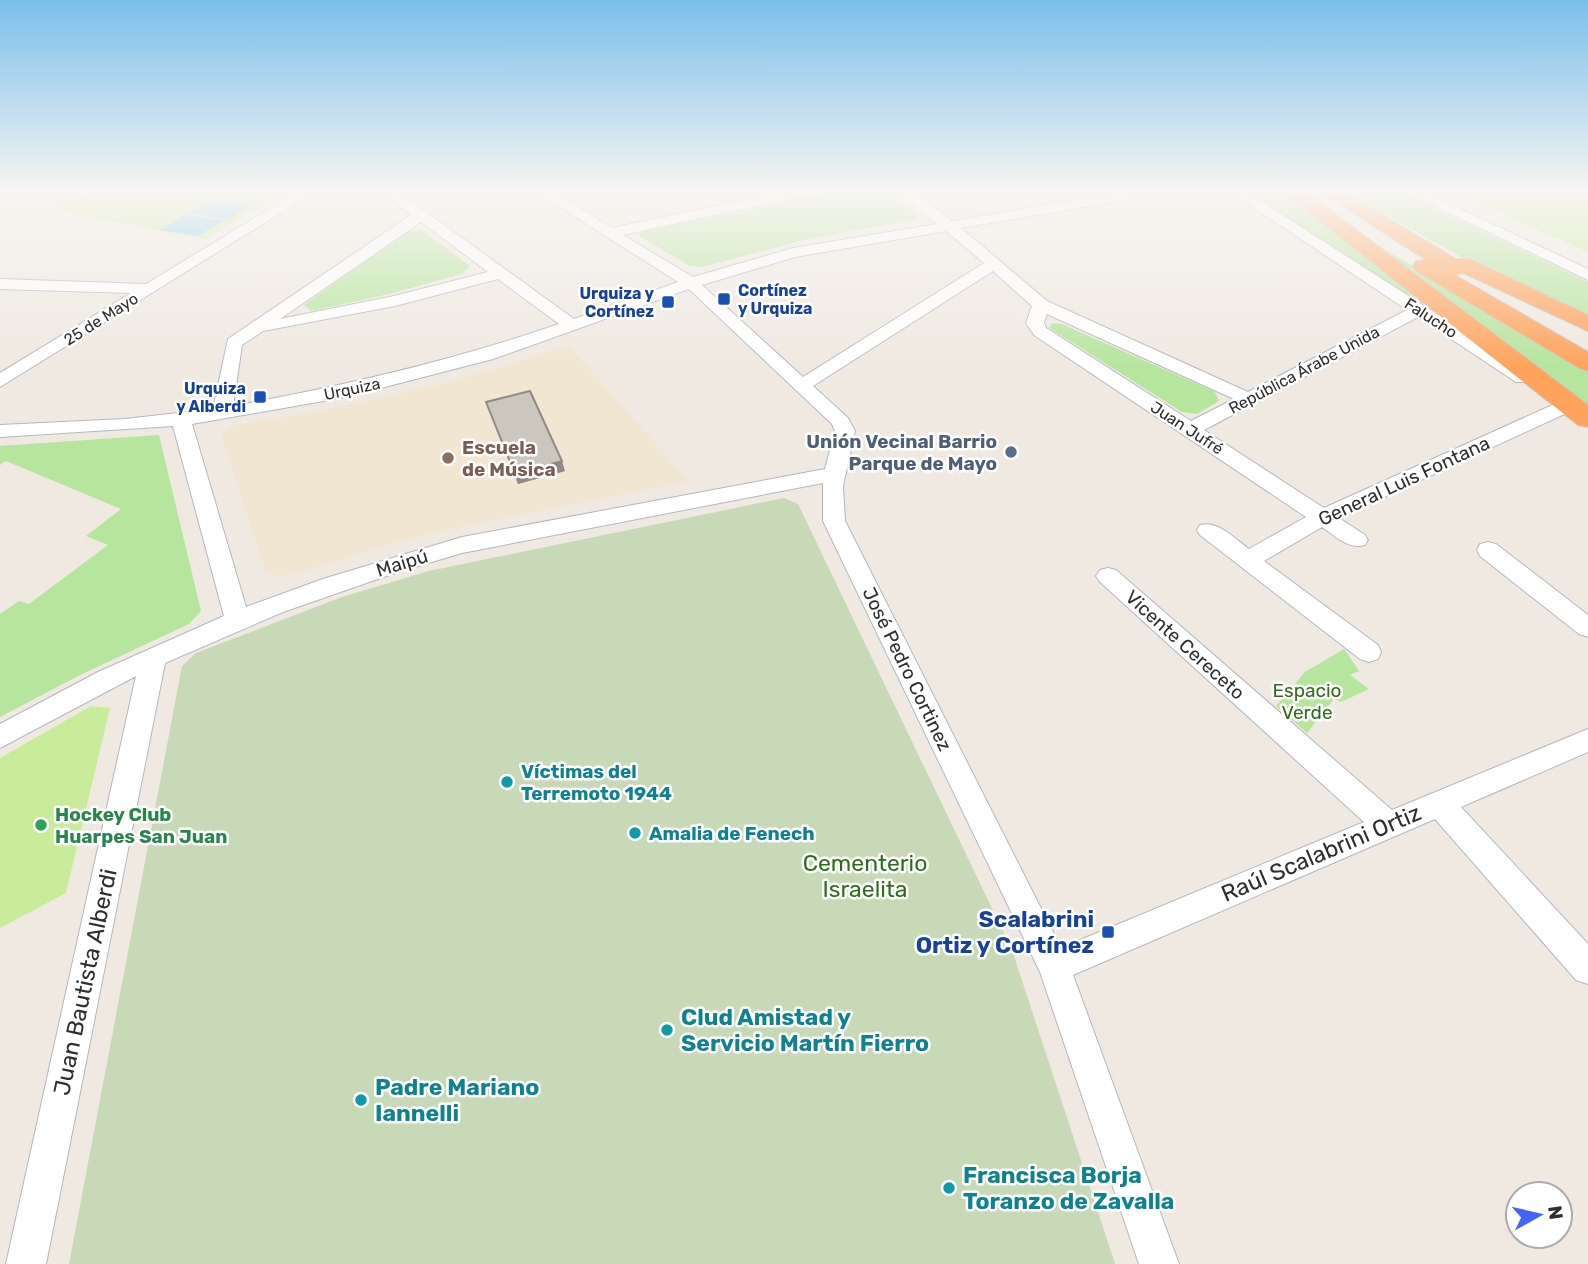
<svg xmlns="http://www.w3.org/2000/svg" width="1588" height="1264" viewBox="0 0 1588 1264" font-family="Rubik,sans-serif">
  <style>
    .education { fill: #f0e6d1 }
    .green { fill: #b6e59e }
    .cemetery { fill: #c8d9b8 }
    .pitch { fill: #c9ec9a }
    .water { fill: #75cff0 }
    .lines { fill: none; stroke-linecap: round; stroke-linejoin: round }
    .minor-casing { stroke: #b4b7c1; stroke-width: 2 }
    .highway-casing { stroke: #c9c9c9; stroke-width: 2 }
    .minor { fill: #fff; fill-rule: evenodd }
    .highway { fill: #ffa35c; fill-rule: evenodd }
    .wall { fill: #afaba4 }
    .shaded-wall { fill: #8e8b86 }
    .building { fill: #cbc7bf; stroke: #8e8b86; stroke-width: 2 }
    .transit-dot { fill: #1a4fb4; stroke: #fff; stroke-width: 2.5 }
    .service-dot { fill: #5c6f8a; stroke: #fff; stroke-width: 2.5 }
    .education-dot { fill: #8d6e63; stroke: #fff; stroke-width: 2.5 }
    .culture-dot { fill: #0f9aa8; stroke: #fff; stroke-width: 2.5 }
    .leisure-dot { fill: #2e9e5b; stroke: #fff; stroke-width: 2.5 }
    .labels { text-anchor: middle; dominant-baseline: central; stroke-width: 5; stroke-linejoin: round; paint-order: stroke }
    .far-transit-label { font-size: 16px; font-weight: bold; fill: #164399; stroke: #fff; text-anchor: end }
    .far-street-label { font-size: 16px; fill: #2e2e2e; stroke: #fff }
    .service-label { font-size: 19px; font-weight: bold; fill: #4e5e75; stroke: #fff; text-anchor: end }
    .education-label { font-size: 19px; font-weight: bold; fill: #785e54; stroke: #fff; text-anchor: start }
    .street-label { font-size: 19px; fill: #2e2e2e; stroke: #fff }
    .park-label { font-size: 19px; fill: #2c6e1b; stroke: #fff }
    .culture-label { font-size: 19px; font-weight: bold; fill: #0d838f; stroke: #fff; text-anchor: start }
    .leisure-label { font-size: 19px; font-weight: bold; fill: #27864d; stroke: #fff; text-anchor: start }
    .near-street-label { font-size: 23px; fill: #2e2e2e; stroke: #fff }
    .near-park-label { font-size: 23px; fill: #2c6e1b; stroke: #fff }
    .near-transit-label { font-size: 23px; font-weight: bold; fill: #164399; stroke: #fff; text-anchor: end }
    .near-culture-label { font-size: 23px; font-weight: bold; fill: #0d838f; stroke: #fff; text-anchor: start }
  </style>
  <rect width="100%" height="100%" fill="#efe9e1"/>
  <path class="education" d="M568,345L689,481L418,536L293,574L278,576L266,573L221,435L234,425L315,412L434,386L499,368Z"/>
  <path class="green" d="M835,191H886L919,215L915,220L812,238L702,267L690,266L639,236L642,232Z
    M1247,191H1282L1486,346Z
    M1344,191H1398L1588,282V319L1470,262Z
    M1351,229L1588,372V414Z
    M421,230L470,266L462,274L389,294L311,311L304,305L408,231Z
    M1052,323L1062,324L1215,392L1219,401L1197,414L1182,412L1049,328Z
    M159,435L201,611L189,624L80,675L0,717V614L19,601L29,604L108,545L86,536L121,509L6,461L0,465V446Z
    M1344,649L1359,671L1350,675L1369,689L1341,702L1334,699L1307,733L1276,706L1305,672Z"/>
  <path class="cemetery" d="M784,498L798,504L1012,950L1115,1264H69L182,666L196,653L342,597L429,571Z"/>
  <path class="pitch" d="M119,191H241L279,197L205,239L63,212L56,202Z
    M1451,191H1588V252Z
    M91,706L110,708L66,893L0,928V758Z"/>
  <path class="water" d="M212,199L250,206L227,220L188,213Z
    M185,215L223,221L198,236L159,230Z"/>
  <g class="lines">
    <defs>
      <path id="minor" d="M0,191H43L36,195H0Z
        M299,191H316L0,387V373L131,293L0,289V279L146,284Z
        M381,191H397L574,319L678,282L535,191H552L612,228L788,191H814L807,195L623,235L693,277L793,248L937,224L895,191H911L952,221L1130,191H1161L1154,195L961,228L1047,301L1248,392L1407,310L1229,191H1245L1530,374L1532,378L1530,382H1516L1418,317L1204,430L1324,508L1557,403H1571L1574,407L1571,411L1339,518L1365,535L1368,540L1365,545C1349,550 1335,536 1322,527L1264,561L1378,645L1381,652L1378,659L1369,662L1360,659L1200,535L1197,530L1200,525C1218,520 1235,539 1249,549L1306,517L1034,335L1026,323L1032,306L993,271L813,386L848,418L855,431L843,486L845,521L1061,948L1364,822L1100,582L1096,576L1100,570L1108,568L1116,570L1392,810L1588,729V752L1461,807L1588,944V984L1576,980L1435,819L1073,975L1179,1264H1139L1040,972L823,521V483L462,553L398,572L283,612L165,663L46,1264H6L136,676L0,748V724L98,672L224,616L173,426L0,437V425L125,419L213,409L228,339L411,215ZM421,222L488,272L394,296L280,319ZM946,231L984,263L803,377L702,285L795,257ZM498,279L559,324C452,361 344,386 233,406L242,345L263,331L395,306ZM689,289L832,424L835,431L825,469L462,537L323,579L246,607L192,424L346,397L493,359ZM1047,314L1234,399L1191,421L1046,328L1044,323Z
        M1404,191H1422L1588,269V280Z
        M1488,542L1496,544L1588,615V637L1579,634L1480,556L1477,550L1480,544Z"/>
      <path id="highway" d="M1282,191H1305L1588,405V427L1578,425Z
        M1319,191H1343L1456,259H1470L1588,315V331L1463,273L1455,275L1588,352V371L1579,368L1416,271L1413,266L1416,261L1426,260Z"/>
    </defs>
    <use href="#minor" class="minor-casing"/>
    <use href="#highway" class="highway-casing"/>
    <use href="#minor" class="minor"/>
    <use href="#highway" class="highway"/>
  </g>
  <path class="wall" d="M486,402L565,471L518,484Z"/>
  <path class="shaded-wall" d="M562,461L565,471L518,484L515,474Z"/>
  <path class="building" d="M530,391L562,461L515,474L486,402Z"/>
  <linearGradient id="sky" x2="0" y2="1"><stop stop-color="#7abfeb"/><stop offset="0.52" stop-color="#f8f5f2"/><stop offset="1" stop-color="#f8f5f2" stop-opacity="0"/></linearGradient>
  <rect width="1588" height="368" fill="url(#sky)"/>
  <g class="transit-dot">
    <rect x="717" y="292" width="14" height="14" rx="3.5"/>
    <rect x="661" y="295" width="14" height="14" rx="3.5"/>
    <rect x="253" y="390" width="14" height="14" rx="3.5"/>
    <rect x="1101" y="925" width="14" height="14" rx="3.5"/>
  </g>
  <circle class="service-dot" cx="1011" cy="452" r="7"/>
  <circle class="education-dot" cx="448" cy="458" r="7"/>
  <g class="culture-dot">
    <circle cx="507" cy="782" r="7"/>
    <circle cx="635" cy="833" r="7"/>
    <circle cx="667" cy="1030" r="7"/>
    <circle cx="361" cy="1100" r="7"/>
    <circle cx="949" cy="1188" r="7"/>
  </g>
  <circle class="leisure-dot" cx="41" cy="825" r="7"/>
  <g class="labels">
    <g class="far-transit-label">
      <text x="738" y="290" text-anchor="start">Cortínez<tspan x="738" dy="18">y Urquiza</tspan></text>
      <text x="654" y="293">Urquiza y<tspan x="654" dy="18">Cortínez</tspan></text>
      <text x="246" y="388">Urquiza<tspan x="246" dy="18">y Alberdi</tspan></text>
    </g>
    <g class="far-street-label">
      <text transform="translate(1431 318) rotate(33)">Falucho</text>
      <text transform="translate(101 319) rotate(-32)">25 de Mayo</text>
      <text transform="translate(1304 370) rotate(-28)">República Árabe Unida</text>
      <text transform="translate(352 389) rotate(-12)">Urquiza</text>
      <text transform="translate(1187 428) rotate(33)">Juan Jufré</text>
    </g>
    <g class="service-label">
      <text x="997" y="441">Unión Vecinal Barrio<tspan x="997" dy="22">Parque de Mayo</tspan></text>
    </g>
    <g class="education-label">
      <text x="462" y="447">Escuela<tspan x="462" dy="22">de Música</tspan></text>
    </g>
    <g class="street-label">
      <text transform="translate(1404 481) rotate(-25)">General Luis Fontana</text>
      <text transform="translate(402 563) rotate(-17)">Maipú</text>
      <text transform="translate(1185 645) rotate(42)">Vicente Cereceto</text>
      <text transform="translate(907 669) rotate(64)">José Pedro Cortinez</text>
    </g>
    <g class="park-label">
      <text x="1307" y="690">Espacio<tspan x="1307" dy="22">Verde</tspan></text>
    </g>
    <g class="culture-label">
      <text x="521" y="771">Víctimas del<tspan x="521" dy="22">Terremoto 1944</tspan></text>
      <text x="649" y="833">Amalia de Fenech</text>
    </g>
    <g class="leisure-label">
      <text x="55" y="814">Hockey Club<tspan x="55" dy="22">Huarpes San Juan</tspan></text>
    </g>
    <g class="near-street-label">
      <text transform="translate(1321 853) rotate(-23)">Raúl Scalabrini Ortiz</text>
      <text transform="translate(85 982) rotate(-78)">Juan Bautista Alberdi</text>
    </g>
    <g class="near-park-label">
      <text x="865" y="863">Cementerio<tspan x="865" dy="26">Israelita</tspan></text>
    </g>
    <g class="near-transit-label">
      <text x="1094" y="919">Scalabrini<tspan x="1094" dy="26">Ortiz y Cortínez</tspan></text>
    </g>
    <g class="near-culture-label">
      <text x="681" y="1017">Clud Amistad y<tspan x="681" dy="26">Servicio Martín Fierro</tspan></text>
      <text x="375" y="1087">Padre Mariano<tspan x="375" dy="26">Iannelli</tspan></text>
      <text x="963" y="1175">Francisca Borja<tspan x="963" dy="26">Toranzo de Zavalla</tspan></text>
    </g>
  </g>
  <g transform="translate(1539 1215) rotate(82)"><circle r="33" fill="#ffffff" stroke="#ababab" stroke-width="2"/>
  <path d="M0-5L12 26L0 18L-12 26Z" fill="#4264fb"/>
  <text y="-10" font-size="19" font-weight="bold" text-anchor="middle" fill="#2e2e2e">N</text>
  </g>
</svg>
